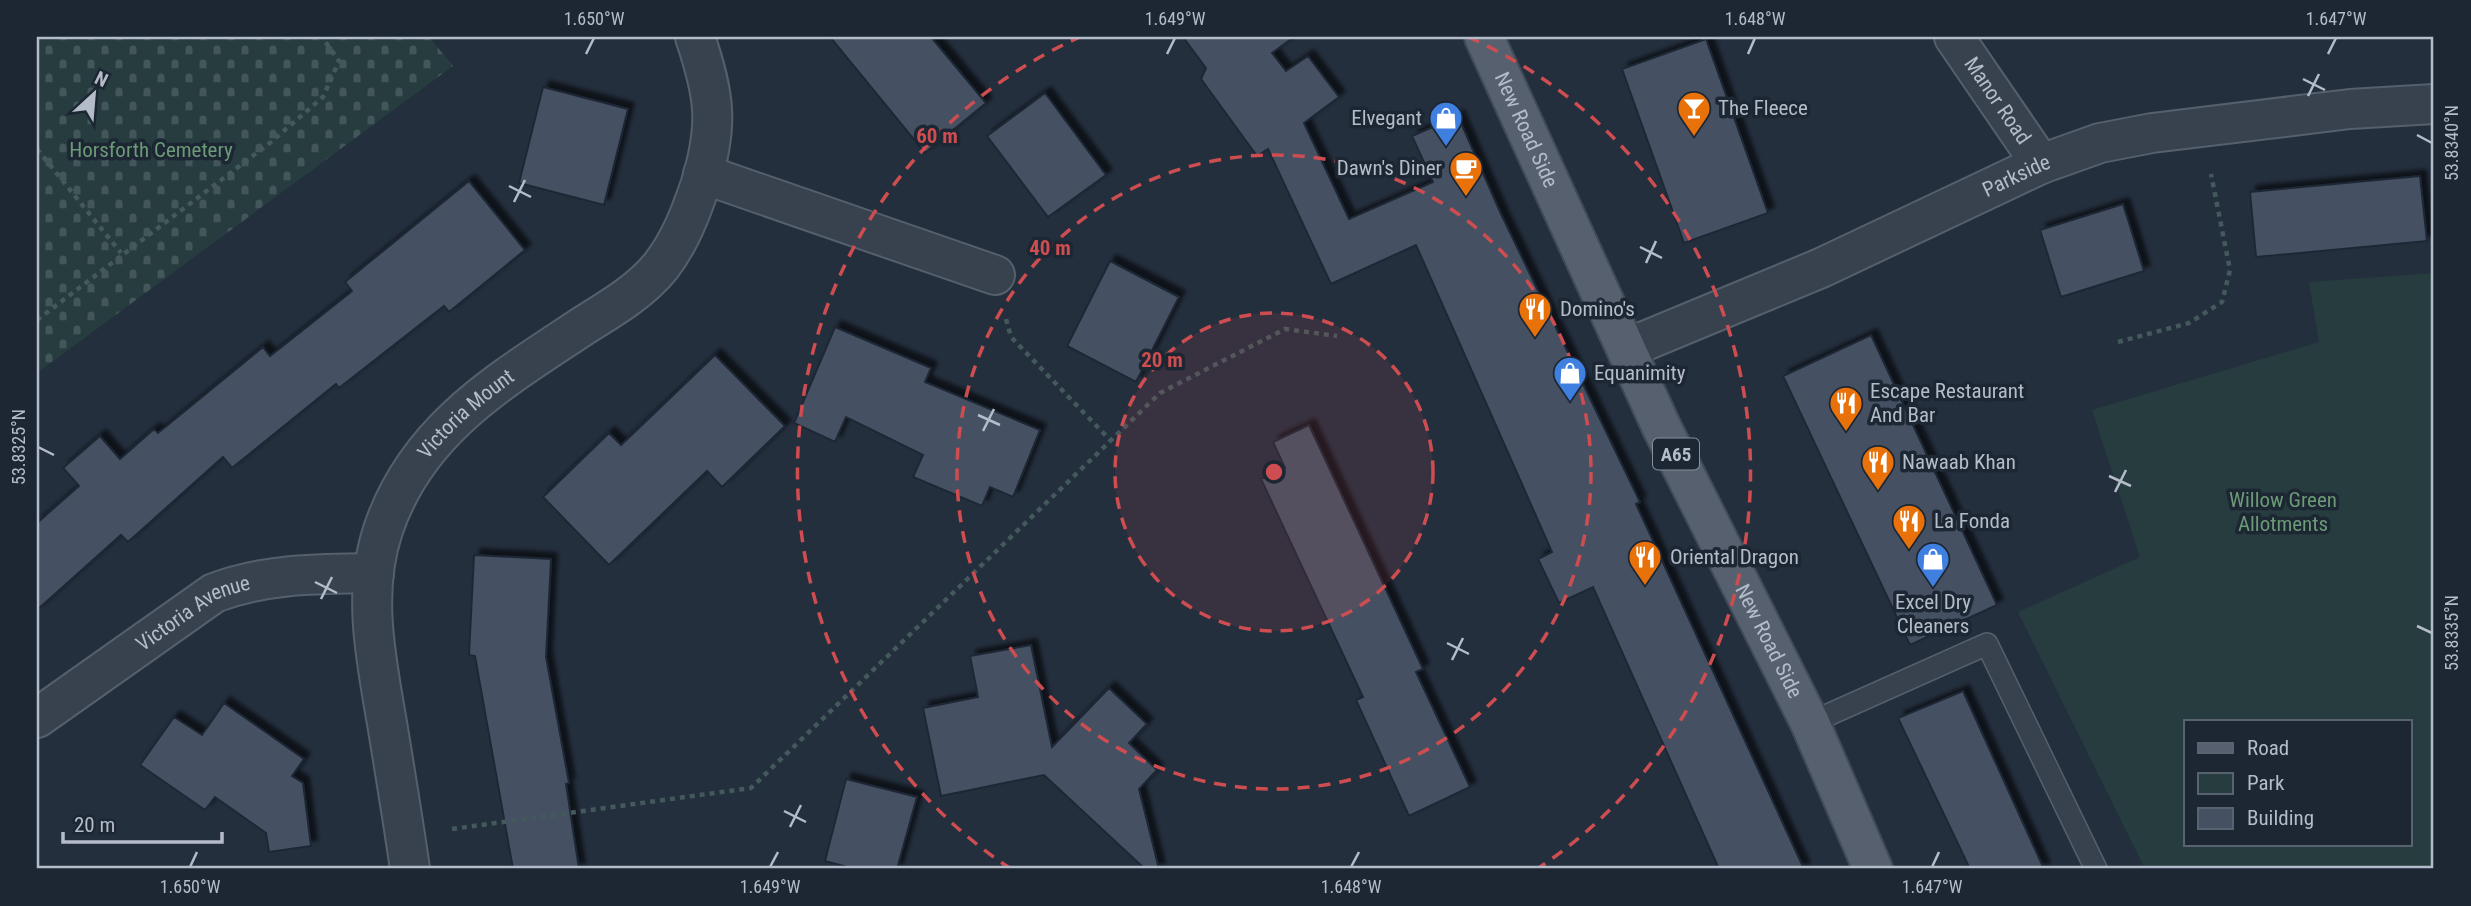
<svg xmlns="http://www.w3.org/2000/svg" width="2471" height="906" viewBox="0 0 2471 906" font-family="'Roboto Condensed',sans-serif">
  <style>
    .green { fill: #263c3f; fill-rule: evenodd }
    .cemetery { fill: url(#cemetery-stones) }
    .building { fill: #455162; stroke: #1f2835; stroke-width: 2; filter: url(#shadow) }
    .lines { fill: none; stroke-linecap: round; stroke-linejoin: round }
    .service-casing { stroke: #565f6c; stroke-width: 24 }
    .minor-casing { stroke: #565f6c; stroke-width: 42 }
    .primary-casing { stroke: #414a57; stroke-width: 42 }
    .path { stroke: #44595c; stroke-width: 4.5; stroke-dasharray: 5 5; stroke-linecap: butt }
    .service { stroke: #38414e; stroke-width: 21 }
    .minor { stroke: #38414e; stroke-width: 38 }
    .primary { stroke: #56606e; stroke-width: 38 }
    .ticks { fill: none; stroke: #b4bcc9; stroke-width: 2.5 }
    .ring { fill: none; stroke: #ce4d50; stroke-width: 3.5; stroke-dasharray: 12 9 }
    .labels { text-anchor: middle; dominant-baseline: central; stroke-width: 7; stroke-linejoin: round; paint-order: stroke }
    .shield { fill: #1d2633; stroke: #878f9c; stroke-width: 2 }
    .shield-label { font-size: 19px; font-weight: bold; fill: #b4bcc9 }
    .street-label { font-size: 21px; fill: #b4bcc9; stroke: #1d2633 }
    .poi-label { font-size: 21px; fill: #b4bcc9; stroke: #1d2633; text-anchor: start }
    .park-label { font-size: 21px; fill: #6b9a76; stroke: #1d2633 }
    .centre { fill: #ce4d50; stroke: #1d2633; stroke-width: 3.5 }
    .ring-label { font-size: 21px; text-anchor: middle; font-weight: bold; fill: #ce4d50; stroke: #1d2633; stroke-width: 7; stroke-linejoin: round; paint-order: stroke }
    .neatline { fill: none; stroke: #b4bcc9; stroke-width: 2.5 }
    .ticks-label { font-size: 18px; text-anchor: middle; fill: #b4bcc9 }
  </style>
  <defs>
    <pattern id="cemetery-stones" width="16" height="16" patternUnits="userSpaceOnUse" patternTransform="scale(1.75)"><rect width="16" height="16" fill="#263c3f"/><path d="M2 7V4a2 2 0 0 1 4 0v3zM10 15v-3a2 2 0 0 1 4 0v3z" fill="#435659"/></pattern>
    <filter id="shadow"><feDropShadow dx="6" dy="-6" stdDeviation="2" flood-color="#0009"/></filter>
  </defs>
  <rect width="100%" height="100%" fill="#242f3e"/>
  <path class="green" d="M2434,273V869H2145L2018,612L2140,557L2092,410L2319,342L2309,282ZM2186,722H2410V845H2186Z"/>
  <path class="cemetery" d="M37,37H429L453,66L37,373Z"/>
  <path class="building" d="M830,37H931L986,103L925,153Z
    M1183,37H1294L1272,53L1286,71L1308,56L1339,97L1304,123L1349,219L1433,182L1412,136L1458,116L1501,214L1640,502L1636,504L1804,869H1719L1593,587L1559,603L1538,559L1552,552L1416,245L1331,284L1268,149L1257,156L1201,79L1206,68Z
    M1706,39L1768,213L1684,243L1622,69Z
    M543,87L628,109L604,205L519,183Z
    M1045,93L1106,175L1048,217L987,136Z
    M2420,176L2427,241L2256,257L2250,192Z
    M469,181L525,250L449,312L444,306L339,388L336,384L232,468L223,457L128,542L121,535L37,610V523L79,486L63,468L100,436L120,459L154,429L158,433L263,347L270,356L352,291L345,282Z
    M2123,204L2144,271L2061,297L2040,230Z
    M1110,261L1179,297L1136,382L1067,346Z
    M835,327L931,368L925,382L1040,430L1013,497L990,487L982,506L913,477L923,455L846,417L835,442L794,423Z
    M1871,335L1997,605L1910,645L1783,376Z
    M715,355L785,426L722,487L707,471L609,565L543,497L609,433L621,445Z
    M1309,425L1423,669L1416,672L1470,787L1409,816L1356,700L1363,697L1261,479L1285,468L1273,442Z
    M474,555L551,559L546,657L569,783L566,784L579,869H513L475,656L469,655Z
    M1031,645L1052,747L1109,688L1147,724L1129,743L1157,770L1139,789L1159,869H1145L1044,775L941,796L923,708L978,697L970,656Z
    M1963,691L2044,869H1970L1898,718Z
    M224,703L304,759L292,776L303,783L311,846L269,852L266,833L215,797L205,810L140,765L174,717L202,735Z
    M846,779L917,797L897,869H855L825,861Z"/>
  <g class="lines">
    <defs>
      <path id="service" d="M1810,723L1987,644L2096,869"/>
      <g id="minor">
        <path id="s1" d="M1954,37L2041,164"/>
        <path d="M703,174L995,275"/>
        <path id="s2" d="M1628,348L1821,268L2041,164L2100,143L2152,133L2350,109L2434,104"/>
        <path id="s3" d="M37,718L214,593C266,573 319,574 374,573"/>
        <path id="s4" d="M410,869C403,820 395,772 387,723C376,659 362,593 383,530C417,428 502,380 586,324C612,308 642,290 661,266C680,241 690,215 700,186C719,125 715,96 695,37"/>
      </g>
      <g id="primary">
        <path id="s5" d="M1484,37L1661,426L1810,723L1873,869"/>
      </g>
    </defs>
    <use href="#service" class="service-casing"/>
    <use href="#minor" class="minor-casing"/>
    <use href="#primary" class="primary-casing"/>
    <path class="path" d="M37,149L121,253
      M1006,319L1011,337L1111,441
      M37,320L271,142L323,97L339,61L322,37
      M2118,342L2189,323L2222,302L2230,270L2211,174
      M452,829L751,788L1160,393L1285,329L1337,336"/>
    <use href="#service" class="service"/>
    <use href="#minor" class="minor"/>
    <use href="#primary" class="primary"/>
  </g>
  <path class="ticks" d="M586,54L594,38M1167,54L1175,38M1748,54L1755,38M2328,54L2336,38M2303,79L2325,90M2308,96L2319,74M2417,135L2432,143M509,186L531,197M514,202L525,180M1640,247L1662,258M1646,263L1656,241M978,415L1000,425M983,431L994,409M38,447L54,455M2109,476L2131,486M2115,492L2126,470M315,582L337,593M321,599L332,577M2417,626L2432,633M1447,643L1469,654M1452,660L1463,638M784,811L806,822M790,827L801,805M190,867L197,852M770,867L778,852M1351,867L1359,852M1932,867L1939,852"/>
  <circle cx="1274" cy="472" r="159" fill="#ce4d50" fill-opacity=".12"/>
  <g class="ring">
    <circle cx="1274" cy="472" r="159"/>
    <circle cx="1274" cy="472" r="317"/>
    <path d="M1011 869A476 476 0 0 1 1080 37M1468 37A476 476 0 0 1 1537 869"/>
  </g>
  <defs>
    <symbol id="bar-pin" viewBox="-11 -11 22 30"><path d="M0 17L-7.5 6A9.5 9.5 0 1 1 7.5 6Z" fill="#e8710a" stroke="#1d2633"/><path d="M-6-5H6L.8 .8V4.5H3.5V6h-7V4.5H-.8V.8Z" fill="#fff"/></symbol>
    <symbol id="shop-pin" viewBox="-11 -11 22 30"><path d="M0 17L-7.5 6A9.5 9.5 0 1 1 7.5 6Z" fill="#3f7fe0" stroke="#1d2633"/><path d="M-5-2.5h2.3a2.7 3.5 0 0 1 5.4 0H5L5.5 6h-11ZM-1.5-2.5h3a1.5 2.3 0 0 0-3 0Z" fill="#fff"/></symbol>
    <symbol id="cafe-pin" viewBox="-11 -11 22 30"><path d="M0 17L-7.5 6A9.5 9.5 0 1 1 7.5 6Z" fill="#e8710a" stroke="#1d2633"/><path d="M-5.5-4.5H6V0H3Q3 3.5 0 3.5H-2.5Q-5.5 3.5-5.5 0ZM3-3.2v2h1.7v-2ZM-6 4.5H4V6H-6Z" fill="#fff"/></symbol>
    <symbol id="restaurant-pin" viewBox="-11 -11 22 30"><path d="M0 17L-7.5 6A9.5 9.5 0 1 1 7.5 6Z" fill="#e8710a" stroke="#1d2633"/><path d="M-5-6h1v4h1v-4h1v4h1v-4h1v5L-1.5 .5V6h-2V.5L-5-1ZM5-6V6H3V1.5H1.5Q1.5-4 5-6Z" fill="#fff"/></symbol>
  </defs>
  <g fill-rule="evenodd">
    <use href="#bar-pin" x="1675" y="89" width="38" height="52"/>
    <use href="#shop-pin" x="1427" y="99" width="38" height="52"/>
    <use href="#cafe-pin" x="1447" y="149" width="38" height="52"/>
    <use href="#restaurant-pin" x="1516" y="290" width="38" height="52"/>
    <use href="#shop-pin" x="1551" y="354" width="38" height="52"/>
    <use href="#restaurant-pin" x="1827" y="384" width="38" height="52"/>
    <use href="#restaurant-pin" x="1859" y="443" width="38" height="52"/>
    <use href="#restaurant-pin" x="1890" y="502" width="38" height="52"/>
    <use href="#restaurant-pin" x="1626" y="538" width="38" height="52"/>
    <use href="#shop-pin" x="1914" y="540" width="38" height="52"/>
  </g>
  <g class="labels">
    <rect class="shield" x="1653" y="438.5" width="46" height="31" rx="5"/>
    <g class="shield-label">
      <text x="1676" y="454">A65</text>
    </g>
    <g class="street-label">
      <text stroke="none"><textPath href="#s1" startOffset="77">Manor Road</textPath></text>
      <text stroke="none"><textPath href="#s5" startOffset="102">New Road Side</textPath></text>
      <text stroke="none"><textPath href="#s2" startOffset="425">Parkside</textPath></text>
      <text stroke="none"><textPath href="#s4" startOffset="488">Victoria Mount</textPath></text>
      <text stroke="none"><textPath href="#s3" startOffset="189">Victoria Avenue</textPath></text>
      <text stroke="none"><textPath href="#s5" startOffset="668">New Road Side</textPath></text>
    </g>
    <g class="poi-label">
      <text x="1718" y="108">The Fleece</text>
      <text x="1422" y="118" text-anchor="end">Elvegant</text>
      <text x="1442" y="168" text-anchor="end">Dawn's Diner</text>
      <text x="1560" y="309">Domino's</text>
      <text x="1594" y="373">Equanimity</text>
      <text x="1870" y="391">Escape Restaurant<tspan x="1870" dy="24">And Bar</tspan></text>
      <text x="1902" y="462">Nawaab Khan</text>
      <text x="1934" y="521">La Fonda</text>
      <text x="1670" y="557">Oriental Dragon</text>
      <text x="1933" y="602" text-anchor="middle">Excel Dry<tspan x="1933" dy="24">Cleaners</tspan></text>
    </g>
    <g class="park-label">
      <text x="151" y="150">Horsforth Cemetery</text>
      <text x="2283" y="500">Willow Green<tspan x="2283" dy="24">Allotments</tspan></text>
    </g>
  </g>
  <circle cx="1274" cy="472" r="10" class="centre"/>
  <g class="ring-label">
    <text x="937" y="143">60 m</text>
    <text x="1050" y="255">40 m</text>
    <text x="1162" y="367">20 m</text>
  </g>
  <rect width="2471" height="906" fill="none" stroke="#1d2633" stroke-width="77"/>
  <rect x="2184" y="720" width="228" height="126" fill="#1d2633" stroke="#59626f" stroke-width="2"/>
  <rect x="2198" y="743" width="35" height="10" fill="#56606e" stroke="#59626f" stroke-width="2"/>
  <text x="2247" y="755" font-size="21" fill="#b4bcc9">Road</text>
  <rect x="2198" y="773" width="35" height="21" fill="#263c3f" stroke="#59626f" stroke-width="2"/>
  <text x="2247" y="790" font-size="21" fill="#b4bcc9">Park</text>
  <rect x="2198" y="808" width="35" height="21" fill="#455162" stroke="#59626f" stroke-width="2"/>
  <text x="2247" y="825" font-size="21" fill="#b4bcc9">Building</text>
  <g transform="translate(94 94) rotate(26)" stroke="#1d2633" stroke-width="5" paint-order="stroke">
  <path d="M0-5L12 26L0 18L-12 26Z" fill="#b4bcc9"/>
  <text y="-10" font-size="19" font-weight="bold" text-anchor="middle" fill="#b4bcc9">N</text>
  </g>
  <path d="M63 832v10h159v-10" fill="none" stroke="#b4bcc9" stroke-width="3.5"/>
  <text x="74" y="832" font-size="21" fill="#b4bcc9" stroke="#1d2633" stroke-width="5" paint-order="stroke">20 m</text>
  <rect x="38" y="38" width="2394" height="829" class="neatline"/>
  <g class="ticks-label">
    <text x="594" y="25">1.650°W</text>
    <text x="1175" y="25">1.649°W</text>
    <text x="1755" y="25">1.648°W</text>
    <text x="2336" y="25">1.647°W</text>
    <text transform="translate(2452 143) rotate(-90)" y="6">53.8340°N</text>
    <text transform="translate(19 447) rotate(-90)" y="6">53.8325°N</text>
    <text transform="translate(2452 633) rotate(-90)" y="6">53.8335°N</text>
    <text x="190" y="893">1.650°W</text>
    <text x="770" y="893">1.649°W</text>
    <text x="1351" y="893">1.648°W</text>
    <text x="1932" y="893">1.647°W</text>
  </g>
</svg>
